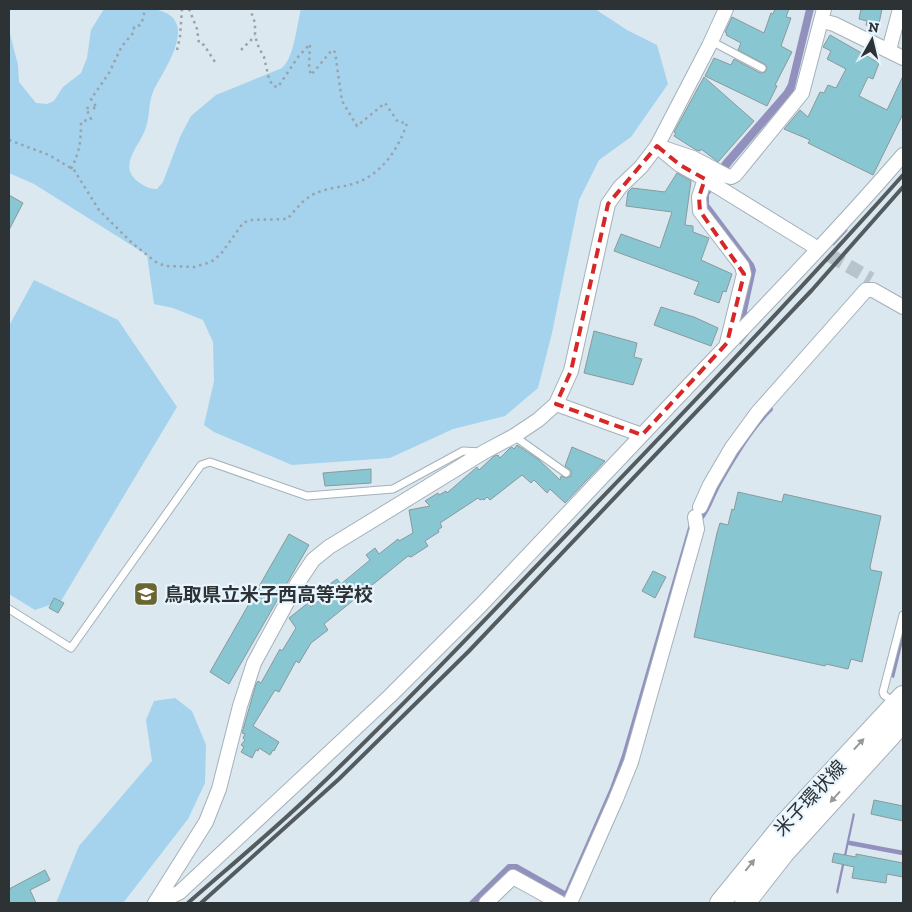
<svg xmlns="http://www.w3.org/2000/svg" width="912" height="912" viewBox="0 0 912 912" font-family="'Zilla Slab','Noto Sans JP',serif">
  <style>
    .green { fill: #a5d2ed }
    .water { fill: #9290bd }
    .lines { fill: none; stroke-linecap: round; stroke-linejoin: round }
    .stream { stroke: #9290bd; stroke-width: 4.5 }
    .building { fill: #88c7d1; stroke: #8a999c }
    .street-tunnel { stroke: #b8c4cb; stroke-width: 14; stroke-dasharray: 14 7; stroke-linecap: butt }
    .lane-casing { stroke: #a5b1b9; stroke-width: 9 }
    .street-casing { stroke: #a5b1b9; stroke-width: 16 }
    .secondary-casing { stroke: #a5b1b9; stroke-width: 22 }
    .path { stroke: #99a3a9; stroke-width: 2.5; stroke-dasharray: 2.5 4; stroke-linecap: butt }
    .lane { stroke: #fff; stroke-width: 7 }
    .street { stroke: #fff; stroke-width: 14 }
    .secondary { stroke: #fff; stroke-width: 20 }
    .rail { stroke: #545b5f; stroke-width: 4 }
    .oneway { fill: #96989a }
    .marked { fill: none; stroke: #d62828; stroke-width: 4; stroke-dasharray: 10 6; stroke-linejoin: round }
    .labels { text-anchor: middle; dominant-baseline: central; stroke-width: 4.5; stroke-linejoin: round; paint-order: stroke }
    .poi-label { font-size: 19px; font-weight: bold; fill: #2d3235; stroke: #e8f5fe; text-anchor: start }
    .street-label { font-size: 19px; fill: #2d3235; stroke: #e8f5fe }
  </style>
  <rect width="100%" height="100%" fill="#dbe8f0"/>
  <path class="green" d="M104,9C123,9 156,4 171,16C192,34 160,75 153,92C148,104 150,118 145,130C139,147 116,167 140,183C146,187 150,189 157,189L163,182L180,137L191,116L216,95L282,68C294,58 297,24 301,9H595L627,30L657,45L668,84L631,137L599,160L579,200L552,333L538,388L505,416L453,429L390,458L292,465L214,432L204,425L214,381L213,342L203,320L173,308L154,304L147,255L34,184L9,173V30L18,65L19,82L36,103L47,104L54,101L63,87L81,73L87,58L91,30Z
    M34,280L118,320L177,407L61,601L35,610L9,594V326Z
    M175,698L192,711L206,745L205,783L188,819L123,903H56L79,846L152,761L146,720L154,701Z"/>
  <path class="water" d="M806,9H814L794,91L732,164L709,195V204L754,264L756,270L747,311L748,317L746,318L748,335L740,345L739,325L747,273L702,202L704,189L723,161L784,91L788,84Z
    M768,390L772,402L773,410C752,431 734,462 720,487C711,504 709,517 693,529L627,761L567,902L512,871L480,903H468L508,864H517L565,891L610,788L622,755L689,524L759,401Z
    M903,629V641L894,678L891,677Z
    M853,813L855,814L838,894L836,892Z"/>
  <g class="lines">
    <path class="stream" d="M833,243L845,230
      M850,843L903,853"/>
  </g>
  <path class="building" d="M775,9H789L786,17L791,18L781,46L792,52L775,85L777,86L767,106L705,76L714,58L731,65L734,59L760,73L765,72L767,68L766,65L738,50L741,43L726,35L727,33L725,32L732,17L764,33L771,13L773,14Z
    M861,9H882L878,28L866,25L867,21L859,19Z
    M830,35L879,63L873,79L868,77L859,96L887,110L903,76V114L873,175L808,143L810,140L784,129L800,110L808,117L820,92L824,93L828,85L836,88L846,69L827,59L831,51L823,47Z
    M704,77L754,121L718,162L701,149L700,151L696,150L674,136L676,133L674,132Z
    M677,173L691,181L685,225L693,226V232L709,238L701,260L732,274L726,292L723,291L719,303L694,294L699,282L614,251L621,234L660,248L672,212L626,206L628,192L632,188L665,192Z
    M9,195L23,203L9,230Z
    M661,307L694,317L718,328L711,346L654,325Z
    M594,331L637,343L634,357L642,359L633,385L584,373Z
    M517,445L538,459L560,480L561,476L566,478L571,476V470L565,466L572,447L605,461L565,503L550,489L547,493L534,480L531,483L522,475L490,500L487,497L484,500L482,499L480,500L478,498L440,523L442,527L438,530L439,532L425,541L428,546L411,557L408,556L324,624L328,630L311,643L299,663L296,661L279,692L275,690L253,726L279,742L274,751L273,750L270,755L259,748L258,751L256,750L252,758L241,752L244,747L241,745L245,740L243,738L245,734L242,733L256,684L258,681L261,683L280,649L282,651L296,628L289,618L308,603L311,607L331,591L327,586L337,579L341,584L370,560L366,555L375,548L379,554L398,539L399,541L413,533L409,510L430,506L425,501L438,493L439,495L446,491L447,493L477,467L479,470L494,456L498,455L500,458L510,448L512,447L514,449Z
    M371,469V483L325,486L323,473Z
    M738,492L782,502L784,494L881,516L870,567L871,570L882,572L862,662L851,659L848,669L826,664L825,666L694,637L717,533L720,523L728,525L732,509L734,510Z
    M289,534L309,545L229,684L210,672Z
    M653,571L666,577L655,598L642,591Z
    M54,598L64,603L58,613L49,608Z
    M874,800L903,806V821L871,814Z
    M834,853L856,857V854L903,863V877L887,874L886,883L852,878L854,867L832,862Z
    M45,870L50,880L30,890L36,903H9V889Z"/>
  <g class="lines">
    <path class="street-tunnel" d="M812,245L871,279"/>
    <defs>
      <path id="lane" d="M711,41L762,68
        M514,436L566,473
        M9,609L71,648L201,465L210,462L307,496L393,489L463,451L481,452
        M894,702L884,695L883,692L903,615"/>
      <path id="street" d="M822,21L834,24L903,58
        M889,50L900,9
        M657,146L693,158L727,176L731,177L735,175L802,93L824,9
        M663,151L680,165L705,179L812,245
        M705,179L699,197L700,211L742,266L744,274L727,343
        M642,435C729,342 820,251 903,155
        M700,507L710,485L731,449L758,412L866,290H873L903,307
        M160,896L168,898L180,892L390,696L481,605L642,435L556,404
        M155,903L206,822L219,789L240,706L254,663L297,584L313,560L329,547L484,452L514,436L538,420L556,404L571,371L608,204L620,187L641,167L657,146L709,46L726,9
        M486,903L513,877L560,903
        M570,903L616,799L631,762L697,529L695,517"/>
      <path id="secondary" d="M720,903L785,823L903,696
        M745,903L784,853L903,722"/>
    </defs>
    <use href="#lane" class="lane-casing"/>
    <use href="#street" class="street-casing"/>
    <use href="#secondary" class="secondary-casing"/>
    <path class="path" d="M189,9L197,29L199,43L204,45L217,65
      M177,50L180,37L182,9
      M241,50L255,36
      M9,140L49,155L74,170L99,210L132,243L156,262L165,266L194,267L211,262L221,254L243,223L250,220L287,219C294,212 300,203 309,197C320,189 336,188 349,185C379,178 398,151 407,123L398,122L385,103L357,126L342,101L335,52L332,50L311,75L309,67L310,44L298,57L278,87L273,86L269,79L264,57L259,48L255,36V23L250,9
      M71,169C80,151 81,141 81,122L91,119L86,108H97L91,99L109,73L122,46L134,32V27L140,25L143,19L145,9"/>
    <use href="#lane" class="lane"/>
    <use href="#street" class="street"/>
    <use href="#secondary" class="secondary"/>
    <path class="rail" d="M188,903C228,868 269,834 307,798C405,705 498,606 591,509C697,399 802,288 903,175
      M201,903L339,779L469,651L812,290L903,187"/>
  </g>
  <defs><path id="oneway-solid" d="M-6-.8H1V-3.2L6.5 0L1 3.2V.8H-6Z" transform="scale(1.25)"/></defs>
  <g class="oneway">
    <use href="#oneway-solid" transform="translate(859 744) rotate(-47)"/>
    <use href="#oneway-solid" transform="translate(835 797) rotate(132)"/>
    <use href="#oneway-solid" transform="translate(750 865) rotate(-51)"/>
  </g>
  <path class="marked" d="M657,146L680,165L705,179L699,197L700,211L744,274L727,343L642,435L556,404L571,371L608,204Z"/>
  <defs>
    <symbol id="school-square" viewBox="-11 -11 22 22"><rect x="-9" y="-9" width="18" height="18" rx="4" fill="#6a6632" stroke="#e8f5fe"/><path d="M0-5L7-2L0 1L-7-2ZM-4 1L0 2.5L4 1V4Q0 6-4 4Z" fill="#fff"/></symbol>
  </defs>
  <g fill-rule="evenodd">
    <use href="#school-square" x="132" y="580" width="28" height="28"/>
  </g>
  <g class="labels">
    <g class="poi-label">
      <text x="164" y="594">鳥取県立米子西高等学校</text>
    </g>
    <g class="street-label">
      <text transform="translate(810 798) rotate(-47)">米子環状線</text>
    </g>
  </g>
  <rect width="912" height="912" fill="none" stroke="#2d3235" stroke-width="20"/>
  <g transform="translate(872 40) rotate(8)" stroke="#e8f5fe" stroke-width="4" paint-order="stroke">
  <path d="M0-4L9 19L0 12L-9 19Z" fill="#2d3235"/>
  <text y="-8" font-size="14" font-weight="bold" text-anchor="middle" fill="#2d3235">N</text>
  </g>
</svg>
